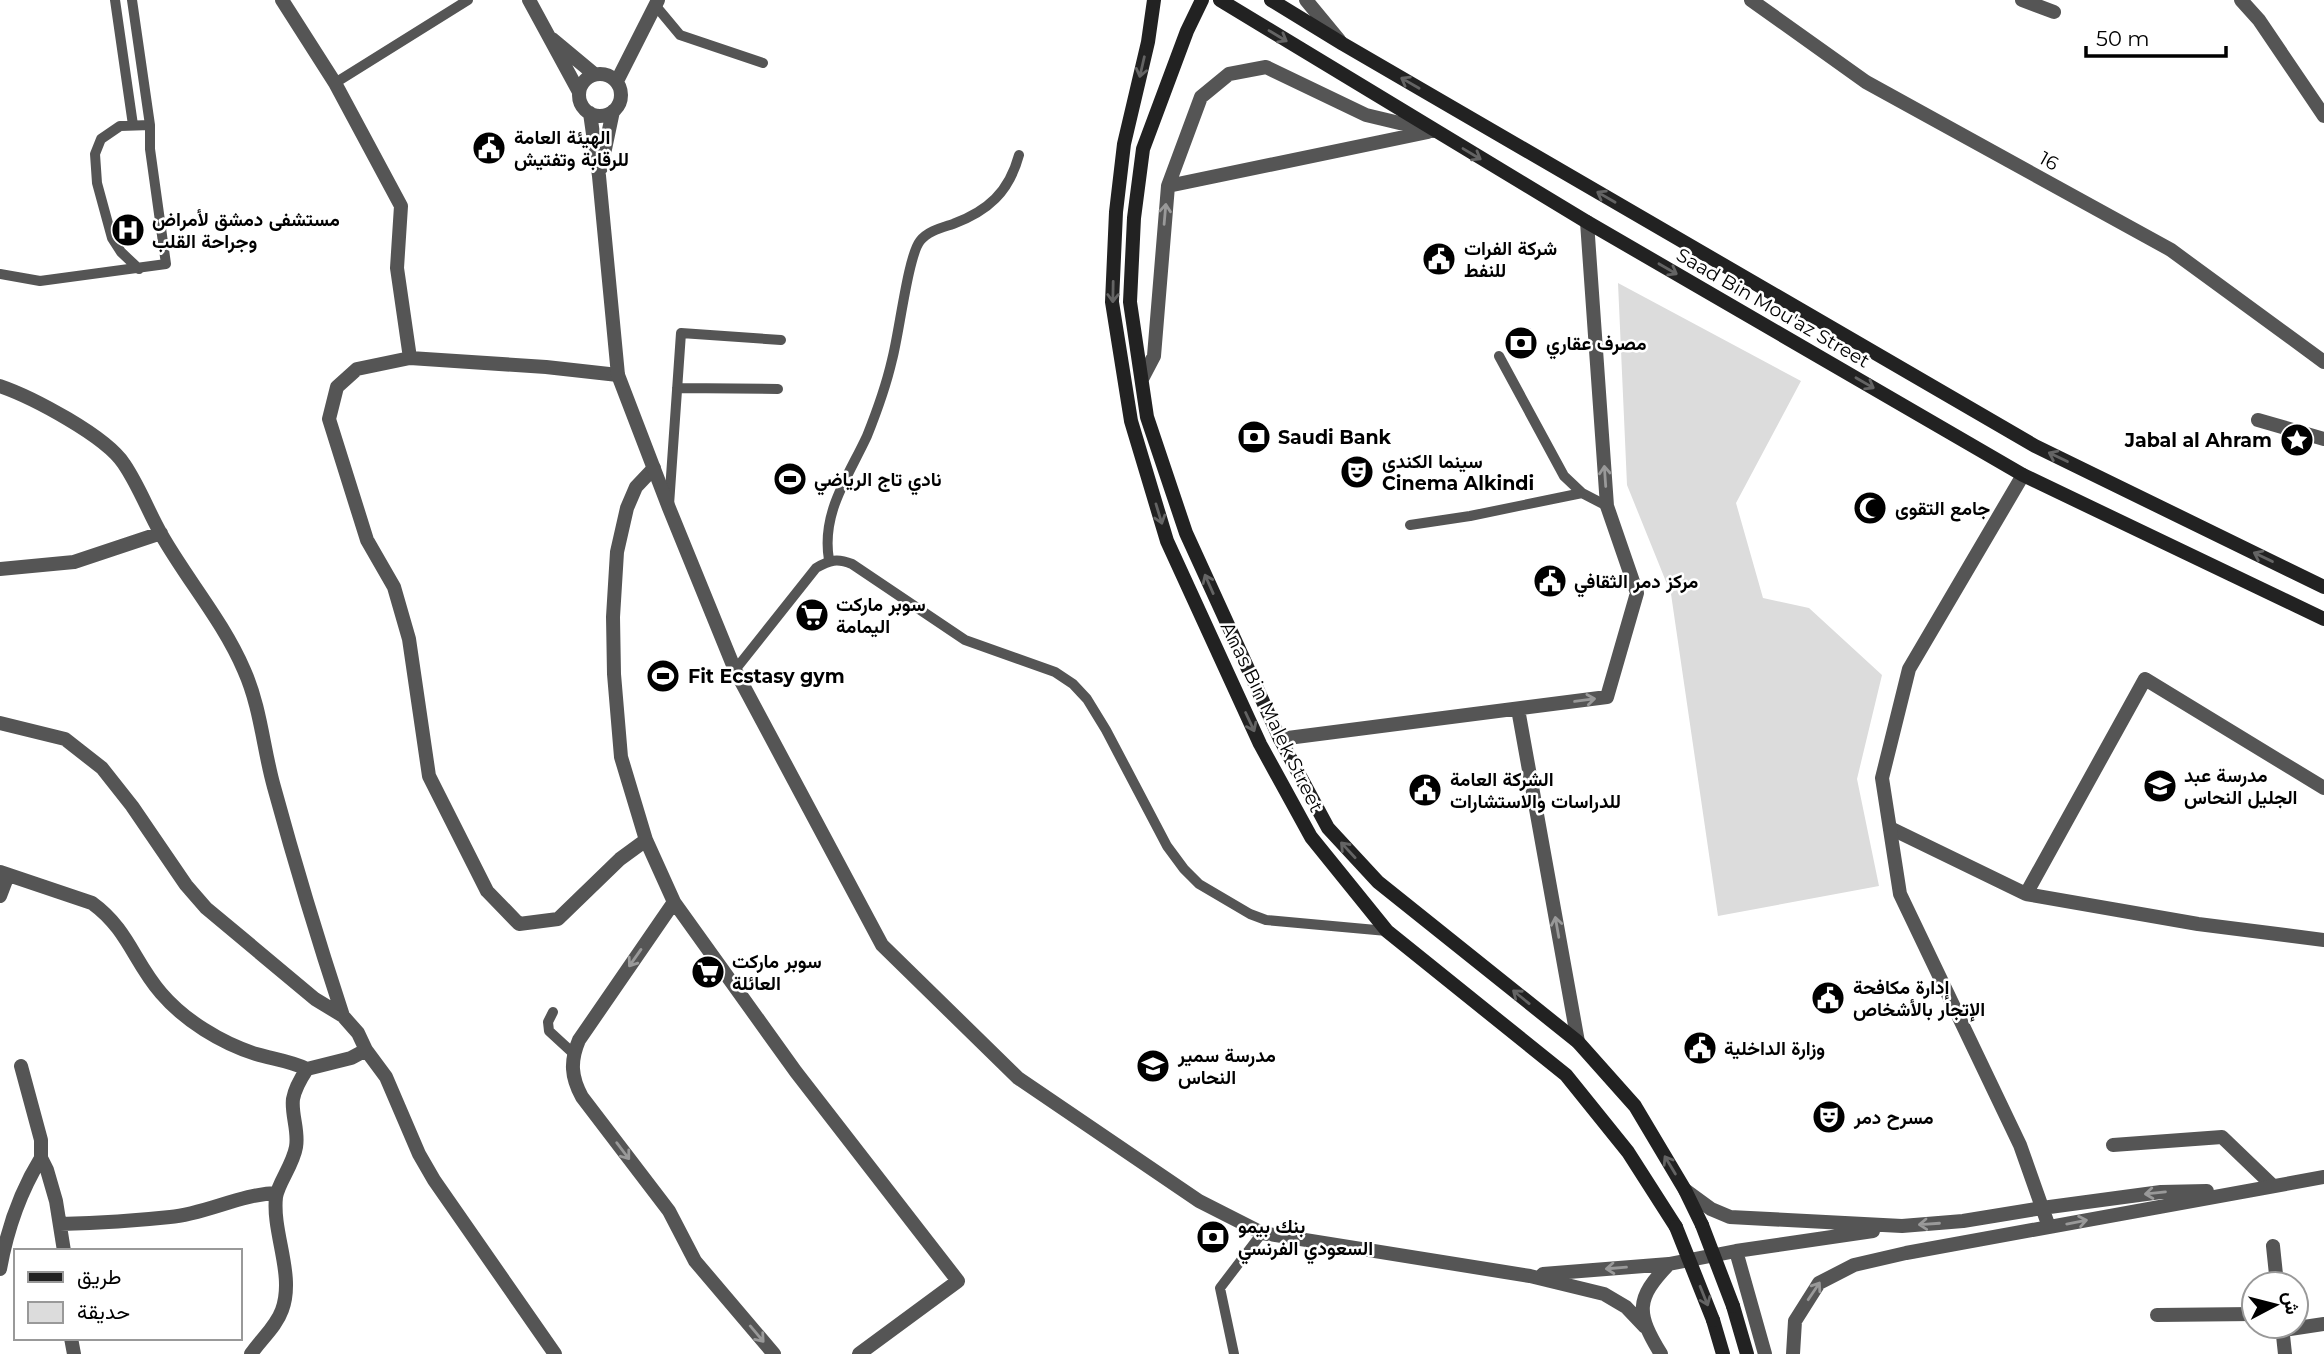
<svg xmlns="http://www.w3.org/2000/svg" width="2324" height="1354" viewBox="0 0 2324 1354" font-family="Montserrat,Vazirmatn,sans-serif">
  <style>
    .green { fill: #dcdcdc }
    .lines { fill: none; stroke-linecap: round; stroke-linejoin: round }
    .service { stroke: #555; stroke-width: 10 }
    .minor { stroke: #555; stroke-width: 14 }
    .tertiary { stroke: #555; stroke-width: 14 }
    .secondary { stroke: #222; stroke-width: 14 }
    .secondary-bridge { stroke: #222; stroke-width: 14 }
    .oneway { stroke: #646464 }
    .oneway2 { stroke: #999 }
    .labels { text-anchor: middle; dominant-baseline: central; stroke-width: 5; stroke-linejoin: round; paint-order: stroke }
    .poi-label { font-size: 19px; font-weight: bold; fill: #000; stroke: #fff; text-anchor: start }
    .street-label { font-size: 19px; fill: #000; stroke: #fff }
  </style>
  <rect width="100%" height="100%" fill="#fff"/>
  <path class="green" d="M1618,283L1801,381L1736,503L1763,598L1809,608L1882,675L1857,779L1879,886L1718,916L1671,594L1627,485Z"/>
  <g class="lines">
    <path class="service" d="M115,0L133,125
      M655,5L680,35L763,63
      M335,83L468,0
      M139,269L121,252L112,238L97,183L95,154L101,139L120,126L150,125
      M0,274L40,281L166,264L150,149V125L132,0
      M1499,356L1564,476L1582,493L1607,506
      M677,388L778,389
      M669,505L681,333L781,340
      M1410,525L1470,516L1582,493
      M829,560C821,513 848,477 867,436C877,411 886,386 892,360C899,335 908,256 920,241C928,231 941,228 953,224C988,211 1009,192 1019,155
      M735,670L816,568C830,560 837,558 852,564L965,640L1055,672L1073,684L1087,699L1106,730L1167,846L1184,869L1199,884L1250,914L1266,920L1387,931
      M553,1012L548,1022L549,1031L574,1054
      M1234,1354L1220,1288L1262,1233"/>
    <path class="minor" d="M282,0L335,83L401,206L397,268L410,358L357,369L337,387L329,419L367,540L394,587L409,639L429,776L487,891L519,924L558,919L620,859L646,840L621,757L614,674L613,617L617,552L627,508L636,487L654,468
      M2022,0L2054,12
      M2241,0L2259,20L2324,116
      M1168,186L1428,132
      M410,358L546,367L618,375
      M1143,377L1154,356L1168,186L1201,97L1229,74L1266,67L1366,115L1433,131
      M0,386C32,397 106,436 124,464C139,486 148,511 161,534C187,580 223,621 244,670C261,708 263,748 274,787C295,864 318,940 343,1016
      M2258,420L2324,439
      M0,569L74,562L161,533
      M1518,709L1578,1042
      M0,723L65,739L102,768L132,806L186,885L206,908L315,999L343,1016L358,1033L366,1050L386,1077L419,1154L434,1180L555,1354
      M1280,739L1607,697L1637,593L1607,506L1587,222
      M1890,828L2026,894L2198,924L2324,940
      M646,840L674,902L796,1072L958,1281L859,1354
      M0,872L92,903C128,929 134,962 161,993C184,1020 221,1043 256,1054C273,1059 291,1061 307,1069
      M2026,894L2145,679L2324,788
      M0,896L8,875
      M674,902L579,1040C570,1061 571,1077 582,1097L669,1211L695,1261L774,1354
      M21,1066L41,1140V1158L47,1170L56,1201L64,1251
      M2113,1145L2222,1137L2272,1185
      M60,1224C97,1223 133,1221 170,1217C206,1214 240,1194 277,1193
      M2273,1246L2277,1284
      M0,1269C7,1230 20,1192 41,1158
      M2157,1315L2254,1314
      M2282,1326L2285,1354
      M2283,1330L2324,1324
      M71,1338L74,1354
      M251,1354C261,1339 276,1327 282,1310C295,1275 272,1233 276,1197C278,1183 293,1165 296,1147C299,1131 291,1114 293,1099C295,1088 301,1078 307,1069L351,1058L366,1050"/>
    <path class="tertiary" d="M529,0L579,92
      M1306,0L1339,40
      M1751,0L1866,82L2171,250L2324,362
      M552,39L594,74
      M579 95a21 21 0 1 1 42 0a21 21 0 1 1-42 0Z
      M617,81L658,0
      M590,113L599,176L618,375L669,508L735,670L882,945L1018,1078L1199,1201L1262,1233L1530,1276L1604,1294L1626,1307L1645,1327
      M601,168L613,111
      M2023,475L1909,669L1882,778L1900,894L2020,1145L2049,1227
      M1685,1190L1711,1209L1730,1217L1902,1226L1963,1221L2042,1208L2161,1192L2207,1191
      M1736,1251L1765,1354
      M1543,1274L1669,1264L1736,1251L1873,1231
      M1661,1354C1636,1313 1635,1299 1669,1264
      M1793,1354L1795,1321L1819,1283L1854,1265L1906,1253L2324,1177"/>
    <path class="secondary" d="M1154,0L1148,42L1124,144L1116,212L1112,302L1131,421L1167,541L1260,744L1311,837L1387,931L1566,1075L1628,1152L1676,1227
      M1202,0L1187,31L1143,149L1134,218L1130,302L1147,417L1186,533L1280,739L1328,828L1378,882L1578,1042L1635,1106L1685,1190L1702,1225
      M1220,0L1587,222L2023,475L2324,619
      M1271,0L1343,44L2035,446L2324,587
      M1733,1306L1747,1354
      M1713,1320L1723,1354"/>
    <path class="secondary-bridge" d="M1702,1225L1733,1306
      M1676,1227L1713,1320"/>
  </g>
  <defs><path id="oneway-shaft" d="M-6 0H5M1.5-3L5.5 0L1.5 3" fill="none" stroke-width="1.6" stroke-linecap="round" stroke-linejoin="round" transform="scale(1.75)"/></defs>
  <g class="oneway">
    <use href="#oneway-shaft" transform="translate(1278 36) rotate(31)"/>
    <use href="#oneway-shaft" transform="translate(1142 67) rotate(103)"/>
    <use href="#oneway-shaft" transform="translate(1410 83) rotate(-150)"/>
    <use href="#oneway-shaft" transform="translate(1472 154) rotate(31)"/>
    <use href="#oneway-shaft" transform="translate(1606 197) rotate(-150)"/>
    <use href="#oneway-shaft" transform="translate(1668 269) rotate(30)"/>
    <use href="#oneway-shaft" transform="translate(1113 292) rotate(91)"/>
    <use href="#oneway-shaft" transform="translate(1865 383) rotate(30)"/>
    <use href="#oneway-shaft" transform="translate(2058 457) rotate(-154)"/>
    <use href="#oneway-shaft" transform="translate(1159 514) rotate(73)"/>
    <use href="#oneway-shaft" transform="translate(2263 557) rotate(-154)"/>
    <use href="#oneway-shaft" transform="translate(1209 584) rotate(-114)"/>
    <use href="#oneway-shaft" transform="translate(1250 722) rotate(65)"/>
    <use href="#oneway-shaft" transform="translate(1348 850) rotate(-133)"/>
    <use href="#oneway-shaft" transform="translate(1521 997) rotate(-141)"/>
    <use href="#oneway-shaft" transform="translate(1670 1165) rotate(-121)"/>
    <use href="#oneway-shaft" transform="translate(1704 1296) rotate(68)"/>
  </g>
  <g class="oneway2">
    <use href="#oneway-shaft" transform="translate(1165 214) rotate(-85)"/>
    <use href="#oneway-shaft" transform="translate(1605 476) rotate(-94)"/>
    <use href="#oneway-shaft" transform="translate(1585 700) rotate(-8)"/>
    <use href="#oneway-shaft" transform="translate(1557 927) rotate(-100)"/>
    <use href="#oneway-shaft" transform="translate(635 958) rotate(125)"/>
    <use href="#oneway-shaft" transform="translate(623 1151) rotate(53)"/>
    <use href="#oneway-shaft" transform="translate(2155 1193) rotate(174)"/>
    <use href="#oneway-shaft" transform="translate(2077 1222) rotate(-11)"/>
    <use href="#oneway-shaft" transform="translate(1929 1224) rotate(176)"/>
    <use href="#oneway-shaft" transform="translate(1616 1268) rotate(175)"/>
    <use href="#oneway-shaft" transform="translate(1814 1291) rotate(-56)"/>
    <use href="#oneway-shaft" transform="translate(757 1334) rotate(50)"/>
  </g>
  <defs>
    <symbol id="civic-disc" viewBox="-11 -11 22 22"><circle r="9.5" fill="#000" stroke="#fff"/><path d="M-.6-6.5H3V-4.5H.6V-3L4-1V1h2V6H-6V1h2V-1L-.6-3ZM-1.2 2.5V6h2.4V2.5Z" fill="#fff"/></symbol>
    <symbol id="hospital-disc" viewBox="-11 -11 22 22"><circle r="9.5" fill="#000" stroke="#fff"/><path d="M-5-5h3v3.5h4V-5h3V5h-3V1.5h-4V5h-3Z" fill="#fff"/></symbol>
    <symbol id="bank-disc" viewBox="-11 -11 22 22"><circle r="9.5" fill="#000" stroke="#fff"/><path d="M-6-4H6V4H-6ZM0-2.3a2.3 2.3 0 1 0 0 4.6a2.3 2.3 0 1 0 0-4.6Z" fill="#fff"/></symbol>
    <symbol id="sight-disc" viewBox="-11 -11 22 22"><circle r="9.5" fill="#000" stroke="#fff"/><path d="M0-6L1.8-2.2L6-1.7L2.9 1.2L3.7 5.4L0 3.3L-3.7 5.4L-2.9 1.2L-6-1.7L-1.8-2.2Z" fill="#fff"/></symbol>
    <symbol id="theatre-disc" viewBox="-11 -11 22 22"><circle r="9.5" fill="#000" stroke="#fff"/><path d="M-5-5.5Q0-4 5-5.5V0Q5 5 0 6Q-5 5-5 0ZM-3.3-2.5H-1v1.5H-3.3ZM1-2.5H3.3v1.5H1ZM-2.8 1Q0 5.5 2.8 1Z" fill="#fff"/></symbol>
    <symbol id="stadium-disc" viewBox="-11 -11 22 22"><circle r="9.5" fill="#000" stroke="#fff"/><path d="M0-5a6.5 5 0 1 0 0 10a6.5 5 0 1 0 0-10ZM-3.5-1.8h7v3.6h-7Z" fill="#fff"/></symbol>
    <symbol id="mosque-disc" viewBox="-11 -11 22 22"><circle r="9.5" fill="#000" stroke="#fff"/><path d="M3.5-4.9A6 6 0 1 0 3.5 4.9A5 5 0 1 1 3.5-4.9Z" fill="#fff"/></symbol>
    <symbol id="supermarket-disc" viewBox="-11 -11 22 22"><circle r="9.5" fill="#000" stroke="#fff"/><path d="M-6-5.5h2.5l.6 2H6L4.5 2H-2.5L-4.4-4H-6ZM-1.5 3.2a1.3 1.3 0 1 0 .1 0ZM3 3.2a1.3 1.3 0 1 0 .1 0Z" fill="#fff"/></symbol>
    <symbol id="school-disc" viewBox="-11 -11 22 22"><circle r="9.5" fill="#000" stroke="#fff"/><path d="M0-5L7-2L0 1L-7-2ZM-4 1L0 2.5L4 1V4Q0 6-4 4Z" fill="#fff"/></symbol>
  </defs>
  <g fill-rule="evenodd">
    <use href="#civic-disc" x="470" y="129" width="38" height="38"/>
    <use href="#hospital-disc" x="109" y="211" width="38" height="38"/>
    <use href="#civic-disc" x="1420" y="240" width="38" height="38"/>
    <use href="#bank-disc" x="1502" y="324" width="38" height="38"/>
    <use href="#bank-disc" x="1235" y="418" width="38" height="38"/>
    <use href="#sight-disc" x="2278" y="421" width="38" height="38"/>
    <use href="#theatre-disc" x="1338" y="453" width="38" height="38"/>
    <use href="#stadium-disc" x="771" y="460" width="38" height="38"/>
    <use href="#mosque-disc" x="1851" y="489" width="38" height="38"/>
    <use href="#civic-disc" x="1531" y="562" width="38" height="38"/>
    <use href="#supermarket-disc" x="793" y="596" width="38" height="38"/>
    <use href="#stadium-disc" x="644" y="657" width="38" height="38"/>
    <use href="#school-disc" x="2141" y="767" width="38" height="38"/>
    <use href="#civic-disc" x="1406" y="771" width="38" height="38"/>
    <use href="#supermarket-disc" x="689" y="953" width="38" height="38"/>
    <use href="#civic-disc" x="1809" y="979" width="38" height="38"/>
    <use href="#civic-disc" x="1681" y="1029" width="38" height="38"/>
    <use href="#school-disc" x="1134" y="1047" width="38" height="38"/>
    <use href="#theatre-disc" x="1810" y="1098" width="38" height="38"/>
    <use href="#bank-disc" x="1194" y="1218" width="38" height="38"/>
  </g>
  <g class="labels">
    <g class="poi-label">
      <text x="514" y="137">الهيئة العامة<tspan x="514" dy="22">للرقابة وتفتيش</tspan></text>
      <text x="152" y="219">مستشفى دمشق لأمراض<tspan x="152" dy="22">وجراحة القلب</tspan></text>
      <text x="1464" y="248">شركة الفرات<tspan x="1464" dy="22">للنفط</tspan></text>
      <text x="1546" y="343">مصرف عقاري</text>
      <text x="1278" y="437">Saudi Bank</text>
      <text x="2272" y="440" text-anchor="end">Jabal al Ahram</text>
      <text x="1382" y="461">سينما الكندي<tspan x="1382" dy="22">Cinema Alkindi</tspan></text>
      <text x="814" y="479">نادي تاج الرياضي</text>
      <text x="1895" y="508">جامع التقوى</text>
      <text x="1574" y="581">مركز دمر الثقافي</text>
      <text x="836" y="604">سوبر ماركت<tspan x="836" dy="22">اليمامة</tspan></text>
      <text x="688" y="676">Fit Ecstasy gym</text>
      <text x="2184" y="775">مدرسة عبد<tspan x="2184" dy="22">الجليل النحاس</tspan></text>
      <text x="1450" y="779">الشركة العامة<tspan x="1450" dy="22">للدراسات والاستشارات</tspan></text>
      <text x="732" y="961">سوبر ماركت<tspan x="732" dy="22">العائلة</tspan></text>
      <text x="1853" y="987">إدارة مكافحة<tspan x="1853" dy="22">الإتجار بالأشخاص</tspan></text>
      <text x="1724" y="1048">وزارة الداخلية</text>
      <text x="1178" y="1055">مدرسة سمير<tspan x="1178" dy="22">النحاس</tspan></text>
      <text x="1854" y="1117">مسرح دمر</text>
      <text x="1238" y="1226">بنك بيمو<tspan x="1238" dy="22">السعودي الفرنسي</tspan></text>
    </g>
    <g class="street-label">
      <text transform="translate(2049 161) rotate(29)">16</text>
      <text transform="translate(1773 308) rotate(30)">Saad Bin Mou'az Street</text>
      <text transform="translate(1272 717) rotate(64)">Anas Bin Malek Street</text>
    </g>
  </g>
  <rect x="14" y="1249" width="228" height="91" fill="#ffffff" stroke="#999999" stroke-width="2"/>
  <rect x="28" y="1272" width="35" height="10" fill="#222222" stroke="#999999" stroke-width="2"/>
  <text x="77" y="1284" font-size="21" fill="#000000">طريق</text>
  <rect x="28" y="1302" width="35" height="21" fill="#dcdcdc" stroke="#999999" stroke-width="2"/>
  <text x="77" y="1319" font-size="21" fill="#000000">حديقة</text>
  <g transform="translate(2275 1305) rotate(83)"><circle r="33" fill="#ffffff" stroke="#999999" stroke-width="2"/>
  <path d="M0-5L12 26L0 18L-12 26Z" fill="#000000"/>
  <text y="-10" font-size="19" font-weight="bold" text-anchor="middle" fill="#000000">ش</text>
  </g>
  <path d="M2086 46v10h140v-10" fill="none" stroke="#000000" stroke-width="3.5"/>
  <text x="2096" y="46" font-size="21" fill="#000000" stroke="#ffffff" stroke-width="5" paint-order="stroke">50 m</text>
</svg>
